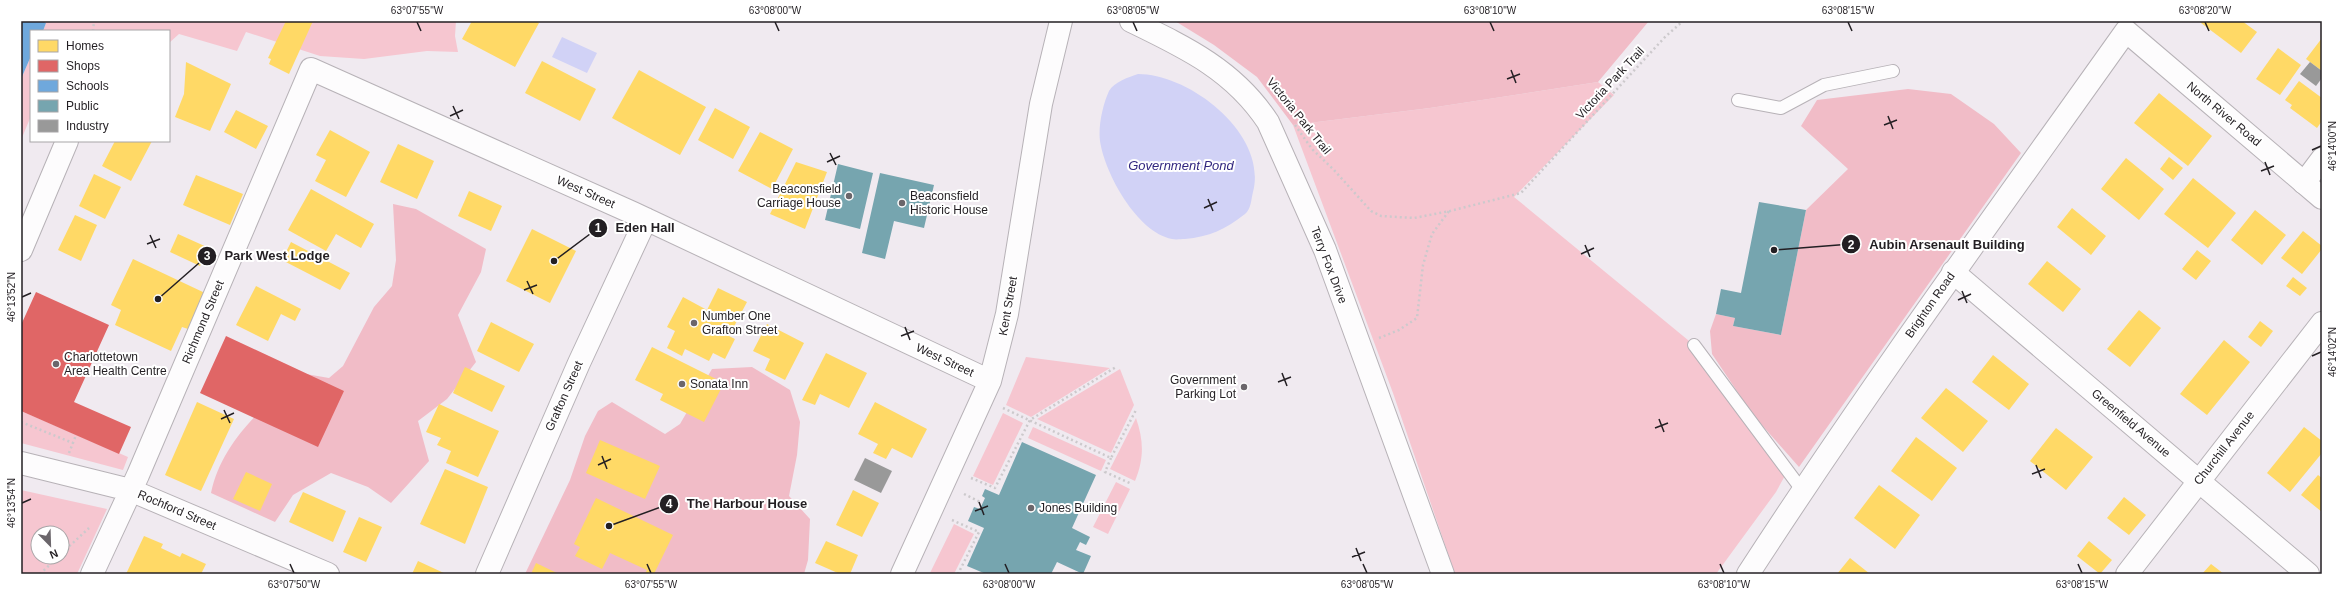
<svg xmlns="http://www.w3.org/2000/svg" width="2343" height="595" viewBox="0 0 2343 595" font-family="Arial,sans-serif">
  <style>
    .green { fill: #f6c6d0; fill-rule: evenodd }
    .forest { fill: #f1bcc7 }
    .water { fill: #d1d2f6 }
    .homes { fill: #ffd966 }
    .shops { fill: #e06666 }
    .schools { fill: #6fa8dc }
    .public { fill: #76a5af }
    .industry { fill: #999 }
    .lines { fill: none; stroke-linecap: round; stroke-linejoin: round }
    .service-casing { stroke: #b7b2b7; stroke-width: 14 }
    .minor-casing { stroke: #b7b2b7; stroke-width: 24 }
    .secondary-casing { stroke: #b7b2b7; stroke-width: 24 }
    .path { stroke: #ccc9cc; stroke-width: 2.5; stroke-dasharray: 2 3; stroke-linecap: butt }
    .service { stroke: #fdfcfd; stroke-width: 12 }
    .minor { stroke: #fdfcfd; stroke-width: 22 }
    .secondary { stroke: #fdfcfd; stroke-width: 22 }
    .ticks { fill: none; stroke: #231f23; stroke-width: 1.5 }
    .poi-dot { fill: #6b666b; stroke: #fff; stroke-width: 1.5 }
    .labels { text-anchor: middle; dominant-baseline: central; stroke-width: 4; stroke-linejoin: round; paint-order: stroke }
    .street-label { font-size: 12px; fill: #231f23; stroke: #fff }
    .poi-label { font-size: 12px; fill: #231f23; stroke: #fff; text-anchor: start }
    .water-label { font-size: 13px; font-style: italic; fill: #31267f; stroke: #fff }
    .leader { fill: none; stroke: #231f23; stroke-width: 1.5 }
    .callout-dot { fill: #231f23; stroke: #fff; stroke-width: 1.5 }
    .mark-label { font-size: 12px; text-anchor: middle; font-weight: bold; fill: #fff }
    .callout-label { font-size: 13px; text-anchor: middle; font-weight: bold; fill: #231f23; stroke: #fff; stroke-width: 4; stroke-linejoin: round; paint-order: stroke }
    .neatline { fill: none; stroke: #231f23; stroke-width: 1.5 }
    .ticks-label { font-size: 10px; text-anchor: middle; fill: #231f23 }
  </style>
  <rect width="100%" height="100%" fill="#f0eaf0"/>
  <path class="green" d="M42,21H456L455,36L458,52L427,51L364,59L320,56L246,32L237,51L179,34L169,43V31H43L46,23Z
    M31,56V116L21,140V79Z
    M1598,82L1614,95L1514,197L1694,345L1787,472L1776,492L1716,574H1455L1393,393L1293,125L1430,108Z
    M1026,357L1110,368L1031,417L1006,405Z
    M1120,369L1134,405L1111,453L1037,419Z
    M21,411L128,457L123,470L21,443Z
    M1003,413L1023,423L993,485L973,476Z
    M1136,418C1144,441 1144,459 1135,481L1110,469Z
    M1033,427L1106,460L1101,471L1028,438Z
    M1116,482L1130,489L1108,534L1093,527Z
    M21,490L107,509L77,574H21ZM38,533H62V557H38Z
    M954,524L974,534L954,574H932L930,573Z"/>
  <path class="forest" d="M1175,21H1649L1598,82L1430,108L1293,125L1257,77L1214,45Z
    M1908,89L1951,94L1994,124L2021,153L1799,467L1753,415L1712,354L1710,331L1716,314L1735,318L1733,326L1781,335L1806,210L1848,169L1801,126L1817,100Z
    M393,204L416,209L486,249L481,272L458,315L476,362L447,399L418,421L429,461L391,503L368,487L331,473L293,495L275,522L211,493C222,441 263,408 300,373L329,378L343,366L374,307L392,286L396,260Z
    M752,367L790,390L800,422L797,455L789,496L810,519L808,560L804,574H525L570,480L585,436L598,411L612,402L665,434L680,424L712,369Z"/>
  <path class="water" d="M562,37L597,53L587,73L552,57Z
    M1138,74C1190,74 1268,134 1253,192C1251,200 1251,209 1245,214C1226,229 1209,237 1185,239C1181,239 1176,240 1172,239C1137,232 1105,174 1100,141C1098,126 1103,104 1109,91C1114,82 1129,77 1138,74Z"/>
  <path class="homes" d="M286,21H313L289,74L269,64L271,59L268,58Z
    M472,21H535L539,23L515,67L462,39Z
    M2202,21H2242L2257,32L2241,53L2201,23Z
    M2322,38V71L2306,59Z
    M2278,48L2301,65L2280,95L2256,79Z
    M542,61L596,89L580,121L525,93Z
    M186,62L231,84L210,131L175,117L184,94Z
    M639,70L706,107L680,155L612,118Z
    M2299,81L2322,98V121L2317,128L2290,108L2292,105L2285,100Z
    M2159,93L2212,136L2188,166L2134,123Z
    M715,108L750,127L733,159L698,140Z
    M236,110L268,126L256,149L224,132Z
    M330,130L370,152L346,197L315,181L326,160L316,155Z
    M760,132L793,149L772,189L738,171Z
    M115,141H152L131,181L102,166Z
    M398,144L434,161L417,199L380,182Z
    M2169,157L2183,168L2173,180L2160,169Z
    M2126,158L2164,189L2139,220L2101,189Z
    M796,162L827,172L805,229L770,214Z
    M94,174L121,187L105,219L79,206Z
    M196,175L243,194L230,225L183,205Z
    M2193,178L2236,213L2208,248L2164,214Z
    M311,189L374,224L361,248L336,234L326,251L288,230Z
    M469,191L502,206L491,231L458,216Z
    M2072,208L2106,236L2091,255L2057,227Z
    M2255,210L2286,235L2262,265L2231,240Z
    M75,215L97,225L81,261L58,250Z
    M532,229L576,251L550,303L506,281Z
    M2303,231L2322,246V249L2302,274L2281,258Z
    M178,234L209,248L200,266L170,252Z
    M291,242L350,273L340,290L282,260Z
    M2197,250L2211,261L2196,280L2182,269Z
    M133,259L205,293L188,329L182,327L171,351L115,325L121,310L111,305Z
    M2047,261L2081,289L2063,312L2028,284Z
    M2293,277L2307,288L2300,296L2286,286Z
    M256,286L301,309L295,321L281,314L268,341L236,325Z
    M718,288L747,302L729,336L735,339L725,359L713,353L709,361L685,349L682,356L667,348L675,331L667,327L683,297L707,310Z
    M2139,310L2161,328L2130,367L2107,349Z
    M2260,321L2273,331L2261,347L2248,337Z
    M491,322L534,344L519,372L477,351Z
    M767,324L804,343L785,380L765,370L770,359L753,351Z
    M2224,340L2250,362L2207,415L2180,394Z
    M652,347L724,383L704,422L660,400L663,394L635,380Z
    M826,353L867,373L849,408L820,394L815,405L802,400Z
    M1993,355L2029,384L2009,410L1972,382Z
    M465,367L505,386L492,412L453,393Z
    M1946,388L1988,421L1963,452L1921,418Z
    M197,402L234,419L201,491L165,475Z
    M875,402L927,429L912,458L892,448L886,459L873,453L878,444L858,434Z
    M439,404L499,431L478,477L446,463L451,451L437,445L441,438L426,432Z
    M2304,427L2322,441V453L2290,492L2267,473Z
    M2056,428L2093,457L2066,490L2030,461Z
    M1916,437L1957,468L1932,501L1891,471Z
    M600,440L660,466L645,499L586,473Z
    M445,469L488,487L465,544L420,524Z
    M246,472L272,484L260,511L233,499Z
    M2318,475L2322,478V512L2301,495Z
    M1879,485L1920,515L1895,549L1854,518Z
    M853,490L879,503L862,537L836,525Z
    M303,492L346,511L333,542L289,522Z
    M2124,497L2146,515L2129,535L2107,518Z
    M596,498L673,535L654,574H645L647,570L610,553L602,569L575,556L580,547L574,544Z
    M359,517L382,527L366,562L343,552Z
    M144,536L163,544L161,548L180,557L182,553L206,564L201,574H126Z
    M826,541L858,555L850,574H840L815,563Z
    M2089,541L2112,560L2100,574L2077,556Z
    M1850,558L1870,574H1837Z
    M418,561L446,574H412Z
    M536,563L559,574H531Z
    M2211,564L2224,574H2202Z"/>
  <path class="shops" d="M36,292L109,325L74,402L131,427L119,454L21,411V325Z
    M226,336L344,391L318,447L200,393Z"/>
  <path class="schools" d="M21,21H42L46,23L43,31H31V56L21,79Z"/>
  <path class="public" d="M838,164L873,173L860,229L825,220Z
    M880,173L934,185L924,228L894,221L885,259L862,253Z
    M1759,202L1806,210L1781,335L1733,326L1735,318L1716,314L1721,289L1741,293Z
    M1022,442L1096,475L1072,528L1090,537L1086,545L1080,542L1076,550L1091,556L1083,574L1057,562L1051,574H986L967,566L984,528L968,521L974,507L980,509L985,498L982,496L985,489L999,495Z"/>
  <path class="industry" d="M2310,62L2322,71V78L2316,86L2300,74Z
    M865,458L892,471L881,493L854,480Z"/>
  <g class="lines">
    <defs>
      <path id="service" d="M1738,100L1781,108L1824,85L1893,71
        M1694,345L1802,490"/>
      <path id="minor" d="M1131,21C1185,47 1234,70 1268,122L1325,250L1443,574
        M2304,183L2322,159
        M21,250L67,141
        M1953,272L2308,574
        M21,463L130,490L328,574
        M92,574L138,475L311,69L633,213L990,381
        M487,574L579,363L646,219
        M902,574L990,381L1007,314L1041,104L1061,21
        M2127,574L2322,323"/>
      <path id="secondary" d="M1748,574C1868,389 1998,211 2126,31L2322,198"/>
    </defs>
    <use href="#service" class="service-casing"/>
    <use href="#minor" class="minor-casing"/>
    <use href="#secondary" class="secondary-casing"/>
    <path class="path" d="M93,31L94,21
      M1295,125L1312,149L1334,170L1371,211L1381,216L1414,218L1450,211L1521,193L1665,37L1683,21
      M1379,338L1399,330L1417,318L1423,265L1432,234L1449,211
      M1003,408L1111,458L1136,410
      M21,412V411
      M21,422L73,443
      M69,453L76,435
      M1111,458L1105,472L1132,484
      M971,478L995,488L1030,420L1116,367
      M964,494L982,503
      M952,520L979,532L958,574
      M62,553L89,528
      M40,574L58,557
      M1076,574L1077,571"/>
    <use href="#service" class="service"/>
    <use href="#minor" class="minor"/>
    <use href="#secondary" class="secondary"/>
  </g>
  <path class="ticks" d="M417,22L421,31M775,22L779,31M1133,22L1137,31M1490,22L1494,31M1848,22L1852,31M2205,22L2209,31M1511,70L1516,83M1507,79L1520,74M453,106L459,119M450,116L463,110M1888,116L1893,129M1884,125L1897,120M2312,150L2321,146M830,153L836,165M827,162L840,156M2265,162L2270,175M2261,171L2274,166M1208,199L1213,211M1204,208L1217,202M150,235L156,248M147,244L160,239M1585,245L1590,257M1581,254L1594,248M527,281L533,294M524,290L537,285M1962,291L1967,303M22,297L31,293M1958,300L1971,294M905,327L910,340M901,336L914,331M2312,356L2321,352M1282,373L1287,386M1278,382L1291,377M224,410L230,423M221,419L234,413M1659,419L1664,432M1655,428L1668,423M602,456L607,469M598,465L611,459M2036,465L2041,478M2032,474L2045,469M979,502L984,515M22,503L31,499M975,511L988,506M1356,548L1361,561M1352,557L1365,552M290,564L294,573M647,564L651,573M1005,564L1009,573M1363,564L1367,573M1720,564L1724,573M2078,564L2082,573"/>
  <g class="poi-dot">
    <circle cx="849" cy="196" r="4"/>
    <circle cx="902" cy="203" r="4"/>
    <circle cx="694" cy="323" r="4"/>
    <circle cx="56" cy="364" r="4"/>
    <circle cx="682" cy="384" r="4"/>
    <circle cx="1244" cy="387" r="4"/>
    <circle cx="1031" cy="508" r="4"/>
  </g>
  <g class="labels">
    <g class="street-label">
      <text transform="translate(1610 83) rotate(-47)">Victoria Park Trail</text>
      <text transform="translate(2224 114) rotate(40)">North River Road</text>
      <text transform="translate(1299 116) rotate(51)">Victoria Park Trail</text>
      <text transform="translate(586 192) rotate(24)">West Street</text>
      <text transform="translate(1329 265) rotate(69)">Terry Fox Drive</text>
      <text transform="translate(1930 305) rotate(-55)">Brighton Road</text>
      <text transform="translate(1008 306) rotate(-80)">Kent Street</text>
      <text transform="translate(203 322) rotate(-67)">Richmond Street</text>
      <text transform="translate(945 360) rotate(25)">West Street</text>
      <text transform="translate(564 396) rotate(-66)">Grafton Street</text>
      <text transform="translate(2131 423) rotate(40)">Greenfield Avenue</text>
      <text transform="translate(2224 448) rotate(-52)">Churchill Avenue</text>
      <text transform="translate(177 510) rotate(23)">Rochford Street</text>
    </g>
    <g class="poi-label">
      <text x="841" y="189" text-anchor="end">Beaconsfield<tspan x="841" dy="14">Carriage House</tspan></text>
      <text x="910" y="196">Beaconsfield<tspan x="910" dy="14">Historic House</tspan></text>
      <text x="702" y="316">Number One<tspan x="702" dy="14">Grafton Street</tspan></text>
      <text x="64" y="357">Charlottetown<tspan x="64" dy="14">Area Health Centre</tspan></text>
      <text x="1236" y="380" text-anchor="end">Government<tspan x="1236" dy="14">Parking Lot</tspan></text>
      <text x="690" y="384">Sonata Inn</text>
      <text x="1039" y="508">Jones Building</text>
    </g>
    <g class="water-label">
      <text x="1181" y="165">Government Pond</text>
    </g>
  </g>
  <path class="leader" d="M554 261L598 228M1774 250L1851 244M158 299L207 256M609 526L669 504"/>
  <g class="callout-dot">
    <circle cx="554" cy="261" r="4"/>
    <circle cx="1774" cy="250" r="4"/>
    <circle cx="158" cy="299" r="4"/>
    <circle cx="609" cy="526" r="4"/>
    <circle cx="598" cy="228" r="10"/>
    <circle cx="1851" cy="244" r="10"/>
    <circle cx="207" cy="256" r="10"/>
    <circle cx="669" cy="504" r="10"/>
  </g>
  <g class="mark-label">
    <text x="598" y="232">1</text>
    <text x="1851" y="249">2</text>
    <text x="207" y="260">3</text>
    <text x="669" y="508">4</text>
  </g>
  <g class="callout-label">
    <text x="645" y="232">Eden Hall</text>
    <text x="1947" y="249">Aubin Arsenault Building</text>
    <text x="277" y="260">Park West Lodge</text>
    <text x="747" y="508">The Harbour House</text>
  </g>
  <rect width="2343" height="595" fill="none" stroke="#ffffff" stroke-width="44"/>
  <rect x="30" y="30" width="140" height="112" fill="#ffffff" stroke="#a7a5a7"/>
  <rect x="38" y="40" width="20" height="12" fill="#ffd966" stroke="#a7a5a7"/>
  <text x="66" y="50" font-size="12" fill="#231f23">Homes</text>
  <rect x="38" y="60" width="20" height="12" fill="#e06666" stroke="#a7a5a7"/>
  <text x="66" y="70" font-size="12" fill="#231f23">Shops</text>
  <rect x="38" y="80" width="20" height="12" fill="#6fa8dc" stroke="#a7a5a7"/>
  <text x="66" y="90" font-size="12" fill="#231f23">Schools</text>
  <rect x="38" y="100" width="20" height="12" fill="#76a5af" stroke="#a7a5a7"/>
  <text x="66" y="110" font-size="12" fill="#231f23">Public</text>
  <rect x="38" y="120" width="20" height="12" fill="#999999" stroke="#a7a5a7"/>
  <text x="66" y="130" font-size="12" fill="#231f23">Industry</text>
  <g transform="translate(50 545) rotate(157)"><circle r="19" fill="#ffffff" stroke="#a7a5a7"/>
  <path d="M0-3L7 15L0 10L-7 15Z" fill="#6b666b"/>
  <text y="-6" font-size="11" font-weight="bold" text-anchor="middle" fill="#231f23">N</text>
  </g>
  <rect x="22" y="22" width="2299" height="551" class="neatline"/>
  <g class="ticks-label">
    <text x="417" y="14">63°07'55"W</text>
    <text x="775" y="14">63°08'00"W</text>
    <text x="1133" y="14">63°08'05"W</text>
    <text x="1490" y="14">63°08'10"W</text>
    <text x="1848" y="14">63°08'15"W</text>
    <text x="2205" y="14">63°08'20"W</text>
    <text transform="translate(2332 146) rotate(-90)" y="4">46°14'00"N</text>
    <text transform="translate(11 297) rotate(-90)" y="4">46°13'52"N</text>
    <text transform="translate(2332 352) rotate(-90)" y="4">46°14'02"N</text>
    <text transform="translate(11 503) rotate(-90)" y="4">46°13'54"N</text>
    <text x="294" y="588">63°07'50"W</text>
    <text x="651" y="588">63°07'55"W</text>
    <text x="1009" y="588">63°08'00"W</text>
    <text x="1367" y="588">63°08'05"W</text>
    <text x="1724" y="588">63°08'10"W</text>
    <text x="2082" y="588">63°08'15"W</text>
  </g>
</svg>
